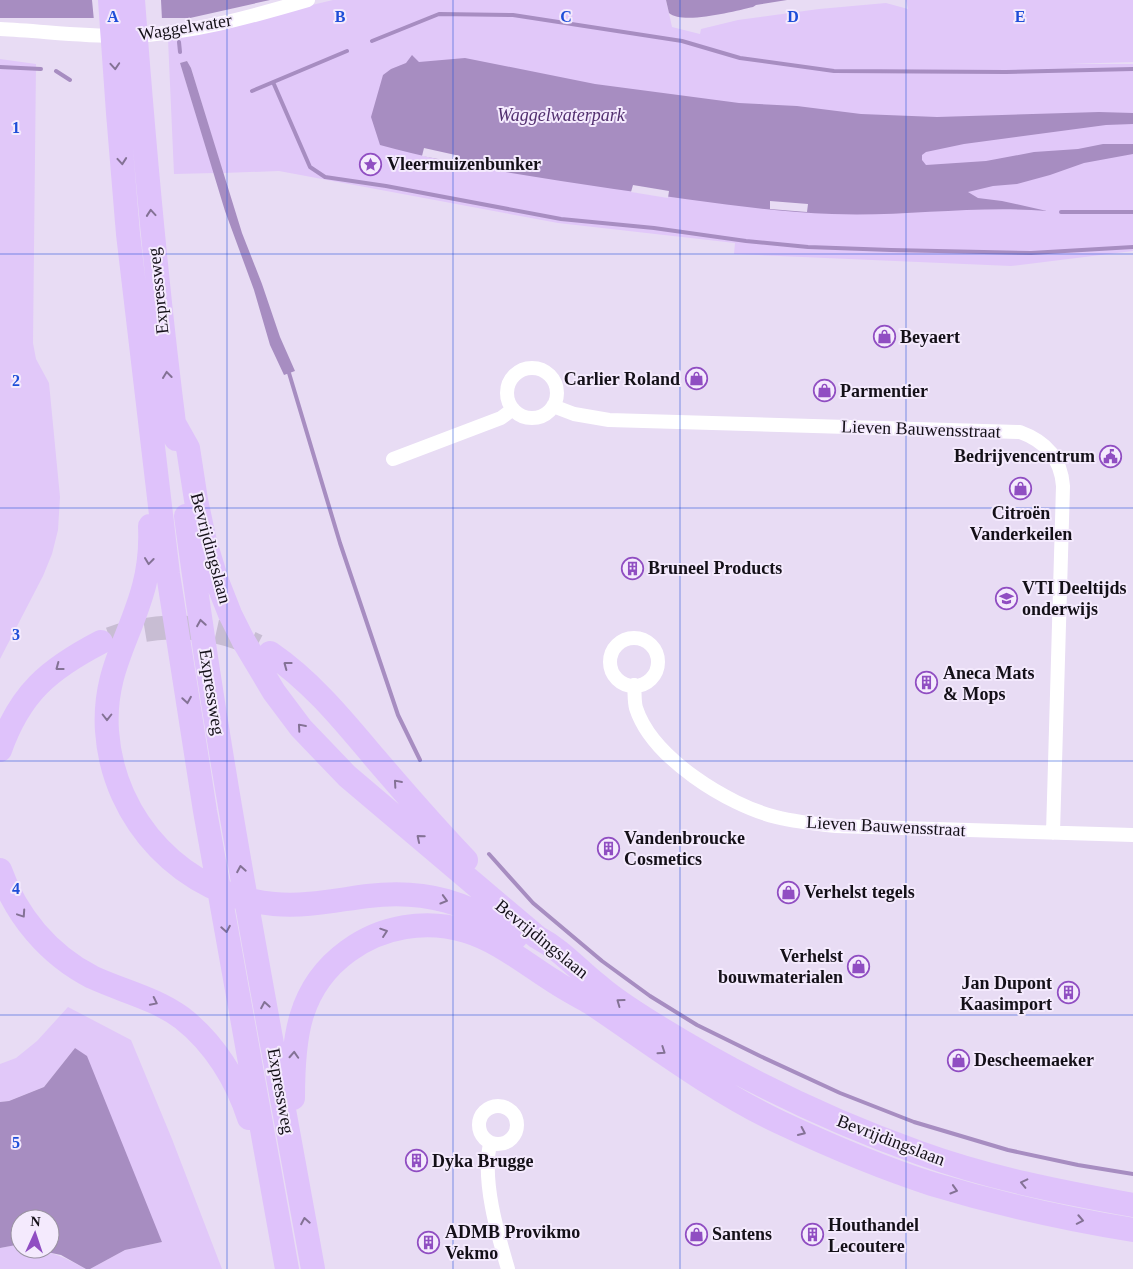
<svg xmlns="http://www.w3.org/2000/svg" width="1133" height="1269" viewBox="0 0 1133 1269" font-family="'Times New Roman',serif">
  <style>
    .green { fill: #e1c8f9 }
    .water { fill: #a78dc1 }
    .pier { fill: #e8dcf4 }
    .lines { fill: none; stroke-linecap: round; stroke-linejoin: round }
    .stream { stroke: #a78dc1; stroke-width: 4 }
    .trunk-tunnel { stroke: #c8bdd3; stroke-width: 24; stroke-dasharray: 24 12; stroke-linecap: butt }
    .minor { stroke: #fff; stroke-width: 14 }
    .trunk { stroke: #dfc2fb; stroke-width: 24 }
    .oneway { stroke: #847295 }
    .grid { fill: none; stroke: #1d4ed8; stroke-width: 1; stroke-opacity: 0.55 }
    .labels { text-anchor: middle; dominant-baseline: central; stroke-width: 4; stroke-linejoin: round; paint-order: stroke }
    .street-label { font-size: 18px; fill: #141018; stroke: #f4eafd }
    .park-label { font-size: 18px; font-style: italic; fill: #512e6e; stroke: #f4eafd }
    .poi-label { font-size: 18px; font-weight: bold; fill: #141018; stroke: #f4eafd; text-anchor: start }
    .grid-label { font-size: 16px; text-anchor: middle; font-weight: bold; fill: #1d4ed8; stroke: #f4eafd; stroke-width: 4; stroke-linejoin: round; paint-order: stroke }
  </style>
  <rect width="100%" height="100%" fill="#e8dcf4"/>
  <path class="green" d="M333,0H666L672,27L700,34L701,29L738,20L819,9L886,3L908,9L906,0H1133V62L1067,64H1133V251L1011,266L734,254L735,243L558,223L279,171L223,173L191,68L187,61L180,63L214,173L174,174L168,39Z
    M0,59L36,64L33,343L36,359L49,383L60,497L58,530L52,554L43,576L0,659Z
    M68,1007L131,1040L172,1139L222,1269H90L125,1250L162,1242L75,1048L44,1087L9,1101L0,1102V1064L16,1058L37,1041Z
    M16,1245L20,1246V1249C48,1249 62,1256 86,1269H0V1248Z"/>
  <path class="water" d="M0,0H270L190,18H0Z
    M666,0H787L756,5L753,7C735,11 683,25 669,13Z
    M412,55L419,62L465,58L595,84L739,103L797,106L861,114L937,117L1099,112L1133,113V124L1106,125L964,144L926,152L922,155V160L926,165L986,161L1034,152L1078,149L1103,144H1133V154L1084,163L1050,175L1017,184L993,186L968,192L978,198L1002,201L1047,211C975,205 904,217 832,214C759,211 686,199 614,189C535,177 456,166 380,145L371,117L383,75L391,69L406,63Z
    M187,61L191,68L242,233L262,284L280,337L295,371L284,375L270,345L254,290L225,211L180,63Z
    M75,1048L87,1056L162,1242L125,1250L90,1269H86L61,1255L33,1249H50V1219H20V1246L16,1245L0,1248V1102L9,1101L44,1087Z"/>
  <path class="pier" d="M92,0H161L162,20L94,21Z
    M424,148L460,156L459,163L422,156Z
    M633,185L669,191L668,198L631,192Z
    M770,201L808,204L807,212L770,209Z"/>
  <g class="lines">
    <path class="stream" d="M372,41L439,14L513,15L682,41L740,58L834,71L1006,72L1133,69
      M179,42L180,52
      M0,67L41,69
      M56,71L70,80
      M273,82L310,167L325,177L386,186L561,219L654,228L746,241L808,247L891,250L1031,253L1133,247
      M252,91L347,51
      M1061,212H1133
      M289,373L340,543L398,715L420,760
      M489,854L533,903L602,961L650,996L697,1025L760,1056L840,1093L914,1122L1008,1150L1078,1165L1133,1174"/>
    <path class="trunk-tunnel" d="M110,639C158,622 212,623 257,646"/>
    <path class="minor" d="M0,29C43,31 86,37 129,36C190,34 250,17 308,0
      M507 393a25 25 0 1 1 50 0a25 25 0 1 1-50 0Z
      M553,406L574,414L609,420L1020,432C1045,441 1061,458 1063,486L1053,833
      M393,459L501,418L513,409
      M610 662a24 24 0 1 1 48 0a24 24 0 1 1-48 0Z
      M634,685C635,692 634,701 636,708C652,758 728,805 776,817C796,822 816,824 836,826L1133,835
      M479 1125a19 19 0 1 1 38 0a19 19 0 1 1-38 0Z
      M490,1143C482,1181 497,1232 508,1269"/>
    <path class="trunk" d="M110,0L118,113L128,234L168,574L205,811L287,1269
      M133,0C144,147 157,293 176,439
      M174,423L188,448L196,500L205,542L217,581L230,614L243,640L274,692L301,728L347,776L537,937C563,951 577,969 599,986C616,1001 636,1013 655,1025C739,1077 827,1120 920,1153C989,1178 1061,1192 1133,1205
      M186,516C219,769 268,1019 313,1269
      M150,526C151,547 149,567 144,586C130,639 103,672 107,731C113,821 184,896 274,904C306,907 336,900 368,896C424,889 471,902 516,937
      M270,653C311,681 342,719 374,757C404,792 434,827 466,860
      M0,750C20,693 49,669 101,642
      M0,870C16,916 49,955 92,977C122,991 155,998 182,1018C214,1043 237,1080 249,1118
      M293,1098C293,1040 297,988 348,951C382,926 426,919 466,931C499,941 526,964 555,982C567,990 579,996 591,1003C652,1044 712,1090 779,1122C828,1145 879,1167 932,1184C998,1204 1065,1219 1133,1230"/>
  </g>
  <defs><path id="oneway-chevron" d="M-2-3.5L2.5 0L-2 3.5" fill="none" stroke-width="1.6" stroke-linecap="round" stroke-linejoin="round" transform="scale(1.25)"/></defs>
  <g class="oneway">
    <use href="#oneway-chevron" transform="translate(115 66) rotate(86)"/>
    <use href="#oneway-chevron" transform="translate(122 161) rotate(85)"/>
    <use href="#oneway-chevron" transform="translate(151 213) rotate(-95)"/>
    <use href="#oneway-chevron" transform="translate(167 375) rotate(-97)"/>
    <use href="#oneway-chevron" transform="translate(149 561) rotate(97)"/>
    <use href="#oneway-chevron" transform="translate(201 623) rotate(-99)"/>
    <use href="#oneway-chevron" transform="translate(287 665) rotate(-143)"/>
    <use href="#oneway-chevron" transform="translate(59 667) rotate(143)"/>
    <use href="#oneway-chevron" transform="translate(187 700) rotate(81)"/>
    <use href="#oneway-chevron" transform="translate(107 717) rotate(90)"/>
    <use href="#oneway-chevron" transform="translate(301 727) rotate(-131)"/>
    <use href="#oneway-chevron" transform="translate(397 783) rotate(-131)"/>
    <use href="#oneway-chevron" transform="translate(420 838) rotate(-140)"/>
    <use href="#oneway-chevron" transform="translate(241 869) rotate(-100)"/>
    <use href="#oneway-chevron" transform="translate(444 900) rotate(16)"/>
    <use href="#oneway-chevron" transform="translate(22 914) rotate(56)"/>
    <use href="#oneway-chevron" transform="translate(226 929) rotate(80)"/>
    <use href="#oneway-chevron" transform="translate(384 932) rotate(-19)"/>
    <use href="#oneway-chevron" transform="translate(154 1002) rotate(26)"/>
    <use href="#oneway-chevron" transform="translate(620 1002) rotate(-144)"/>
    <use href="#oneway-chevron" transform="translate(265 1005) rotate(-100)"/>
    <use href="#oneway-chevron" transform="translate(662 1051) rotate(34)"/>
    <use href="#oneway-chevron" transform="translate(294 1055) rotate(-87)"/>
    <use href="#oneway-chevron" transform="translate(802 1132) rotate(25)"/>
    <use href="#oneway-chevron" transform="translate(1024 1183) rotate(-167)"/>
    <use href="#oneway-chevron" transform="translate(954 1190) rotate(17)"/>
    <use href="#oneway-chevron" transform="translate(1080 1220) rotate(11)"/>
    <use href="#oneway-chevron" transform="translate(305 1221) rotate(-100)"/>
  </g>
  <path class="grid" d="M227,0V1269M453,0V1269M680,0V1269M906,0V1269M0,254H1133M0,508H1133M0,761H1133M0,1015H1133"/>
  <defs>
    <symbol id="sight-ring" viewBox="-11 -11 22 22"><circle r="9.5" fill="#f4eafd" stroke="#904ec2" stroke-width="1.5"/><path d="M0-6L1.8-2.2L6-1.7L2.9 1.2L3.7 5.4L0 3.3L-3.7 5.4L-2.9 1.2L-6-1.7L-1.8-2.2Z" fill="#904ec2"/></symbol>
    <symbol id="shop-ring" viewBox="-11 -11 22 22"><circle r="9.5" fill="#f4eafd" stroke="#904ec2" stroke-width="1.5"/><path d="M-5-2.5h2.3a2.7 3.5 0 0 1 5.4 0H5L5.5 6h-11ZM-1.5-2.5h3a1.5 2.3 0 0 0-3 0Z" fill="#904ec2"/></symbol>
    <symbol id="civic-ring" viewBox="-11 -11 22 22"><circle r="9.5" fill="#f4eafd" stroke="#904ec2" stroke-width="1.5"/><path d="M-.6-6.5H3V-4.5H.6V-3L4-1V1h2V6H-6V1h2V-1L-.6-3ZM-1.2 2.5V6h2.4V2.5Z" fill="#904ec2"/></symbol>
    <symbol id="building-ring" viewBox="-11 -11 22 22"><circle r="9.5" fill="#f4eafd" stroke="#904ec2" stroke-width="1.5"/><path d="M-4-6H4V6H1V3H-1V6H-4ZM-2.5-4.3h1.7v1.8h-1.7ZM.8-4.3h1.7v1.8H.8ZM-2.5-1h1.7V.8h-1.7ZM.8-1h1.7V.8H.8Z" fill="#904ec2"/></symbol>
    <symbol id="school-ring" viewBox="-11 -11 22 22"><circle r="9.5" fill="#f4eafd" stroke="#904ec2" stroke-width="1.5"/><path d="M0-5L7-2L0 1L-7-2ZM-4 1L0 2.5L4 1V4Q0 6-4 4Z" fill="#904ec2"/></symbol>
  </defs>
  <g fill-rule="evenodd">
    <use href="#sight-ring" x="358" y="152" width="25" height="25"/>
    <use href="#shop-ring" x="872" y="324" width="25" height="25"/>
    <use href="#shop-ring" x="684" y="366" width="25" height="25"/>
    <use href="#shop-ring" x="812" y="378" width="25" height="25"/>
    <use href="#civic-ring" x="1098" y="444" width="25" height="25"/>
    <use href="#shop-ring" x="1008" y="476" width="25" height="25"/>
    <use href="#building-ring" x="620" y="556" width="25" height="25"/>
    <use href="#school-ring" x="994" y="586" width="25" height="25"/>
    <use href="#building-ring" x="914" y="670" width="25" height="25"/>
    <use href="#building-ring" x="596" y="836" width="25" height="25"/>
    <use href="#shop-ring" x="776" y="880" width="25" height="25"/>
    <use href="#shop-ring" x="846" y="954" width="25" height="25"/>
    <use href="#building-ring" x="1056" y="980" width="25" height="25"/>
    <use href="#shop-ring" x="946" y="1048" width="25" height="25"/>
    <use href="#building-ring" x="404" y="1148" width="25" height="25"/>
    <use href="#shop-ring" x="684" y="1222" width="25" height="25"/>
    <use href="#building-ring" x="800" y="1222" width="25" height="25"/>
    <use href="#building-ring" x="416" y="1230" width="25" height="25"/>
  </g>
  <g class="labels">
    <g class="street-label">
      <text transform="translate(185 27) rotate(-9)">Waggelwater</text>
      <text transform="translate(158 291) rotate(-96)">Expressweg</text>
      <text transform="translate(921 429) rotate(2)">Lieven Bauwensstraat</text>
      <text transform="translate(211 548) rotate(75)">Bevrijdingslaan</text>
      <text transform="translate(212 692) rotate(81)">Expressweg</text>
      <text transform="translate(886 826) rotate(3)">Lieven Bauwensstraat</text>
      <text transform="translate(542 939) rotate(39)">Bevrijdingslaan</text>
      <text transform="translate(281 1091) rotate(80)">Expressweg</text>
      <text transform="translate(891 1140) rotate(21)">Bevrijdingslaan</text>
    </g>
    <g class="park-label">
      <text x="561" y="115">Waggelwaterpark</text>
    </g>
    <g class="poi-label">
      <text x="387" y="164">Vleermuizenbunker</text>
      <text x="900" y="337">Beyaert</text>
      <text x="680" y="379" text-anchor="end">Carlier Roland</text>
      <text x="840" y="391">Parmentier</text>
      <text x="1095" y="456" text-anchor="end">Bedrijvencentrum</text>
      <text x="1021" y="513" text-anchor="middle">Citroën<tspan x="1021" dy="21">Vanderkeilen</tspan></text>
      <text x="648" y="568">Bruneel Products</text>
      <text x="1022" y="588">VTI Deeltijds<tspan x="1022" dy="21">onderwijs</tspan></text>
      <text x="943" y="673">Aneca Mats<tspan x="943" dy="21">&amp; Mops</tspan></text>
      <text x="624" y="838">Vandenbroucke<tspan x="624" dy="21">Cosmetics</tspan></text>
      <text x="804" y="892">Verhelst tegels</text>
      <text x="843" y="956" text-anchor="end">Verhelst<tspan x="843" dy="21">bouwmaterialen</tspan></text>
      <text x="1052" y="983" text-anchor="end">Jan Dupont<tspan x="1052" dy="21">Kaasimport</tspan></text>
      <text x="974" y="1060">Descheemaeker</text>
      <text x="432" y="1161">Dyka Brugge</text>
      <text x="828" y="1225">Houthandel<tspan x="828" dy="21">Lecoutere</tspan></text>
      <text x="445" y="1232">ADMB Provikmo<tspan x="445" dy="21">Vekmo</tspan></text>
      <text x="712" y="1234">Santens</text>
    </g>
  </g>
  <g class="grid-label">
    <text x="113" y="22">A</text>
    <text x="340" y="22">B</text>
    <text x="566" y="22">C</text>
    <text x="793" y="22">D</text>
    <text x="1020" y="22">E</text>
    <text x="16" y="133">1</text>
    <text x="16" y="386">2</text>
    <text x="16" y="640">3</text>
    <text x="16" y="894">4</text>
    <text x="16" y="1148">5</text>
  </g>
  <g transform="translate(35 1234) rotate(3)"><circle r="24" fill="#f4eafd" stroke="#9a93a1"/>
  <path d="M0-4L9 19L0 12L-9 19Z" fill="#904ec2"/>
  <text y="-8" font-size="14" font-weight="bold" text-anchor="middle" fill="#141018">N</text>
  </g>
</svg>
